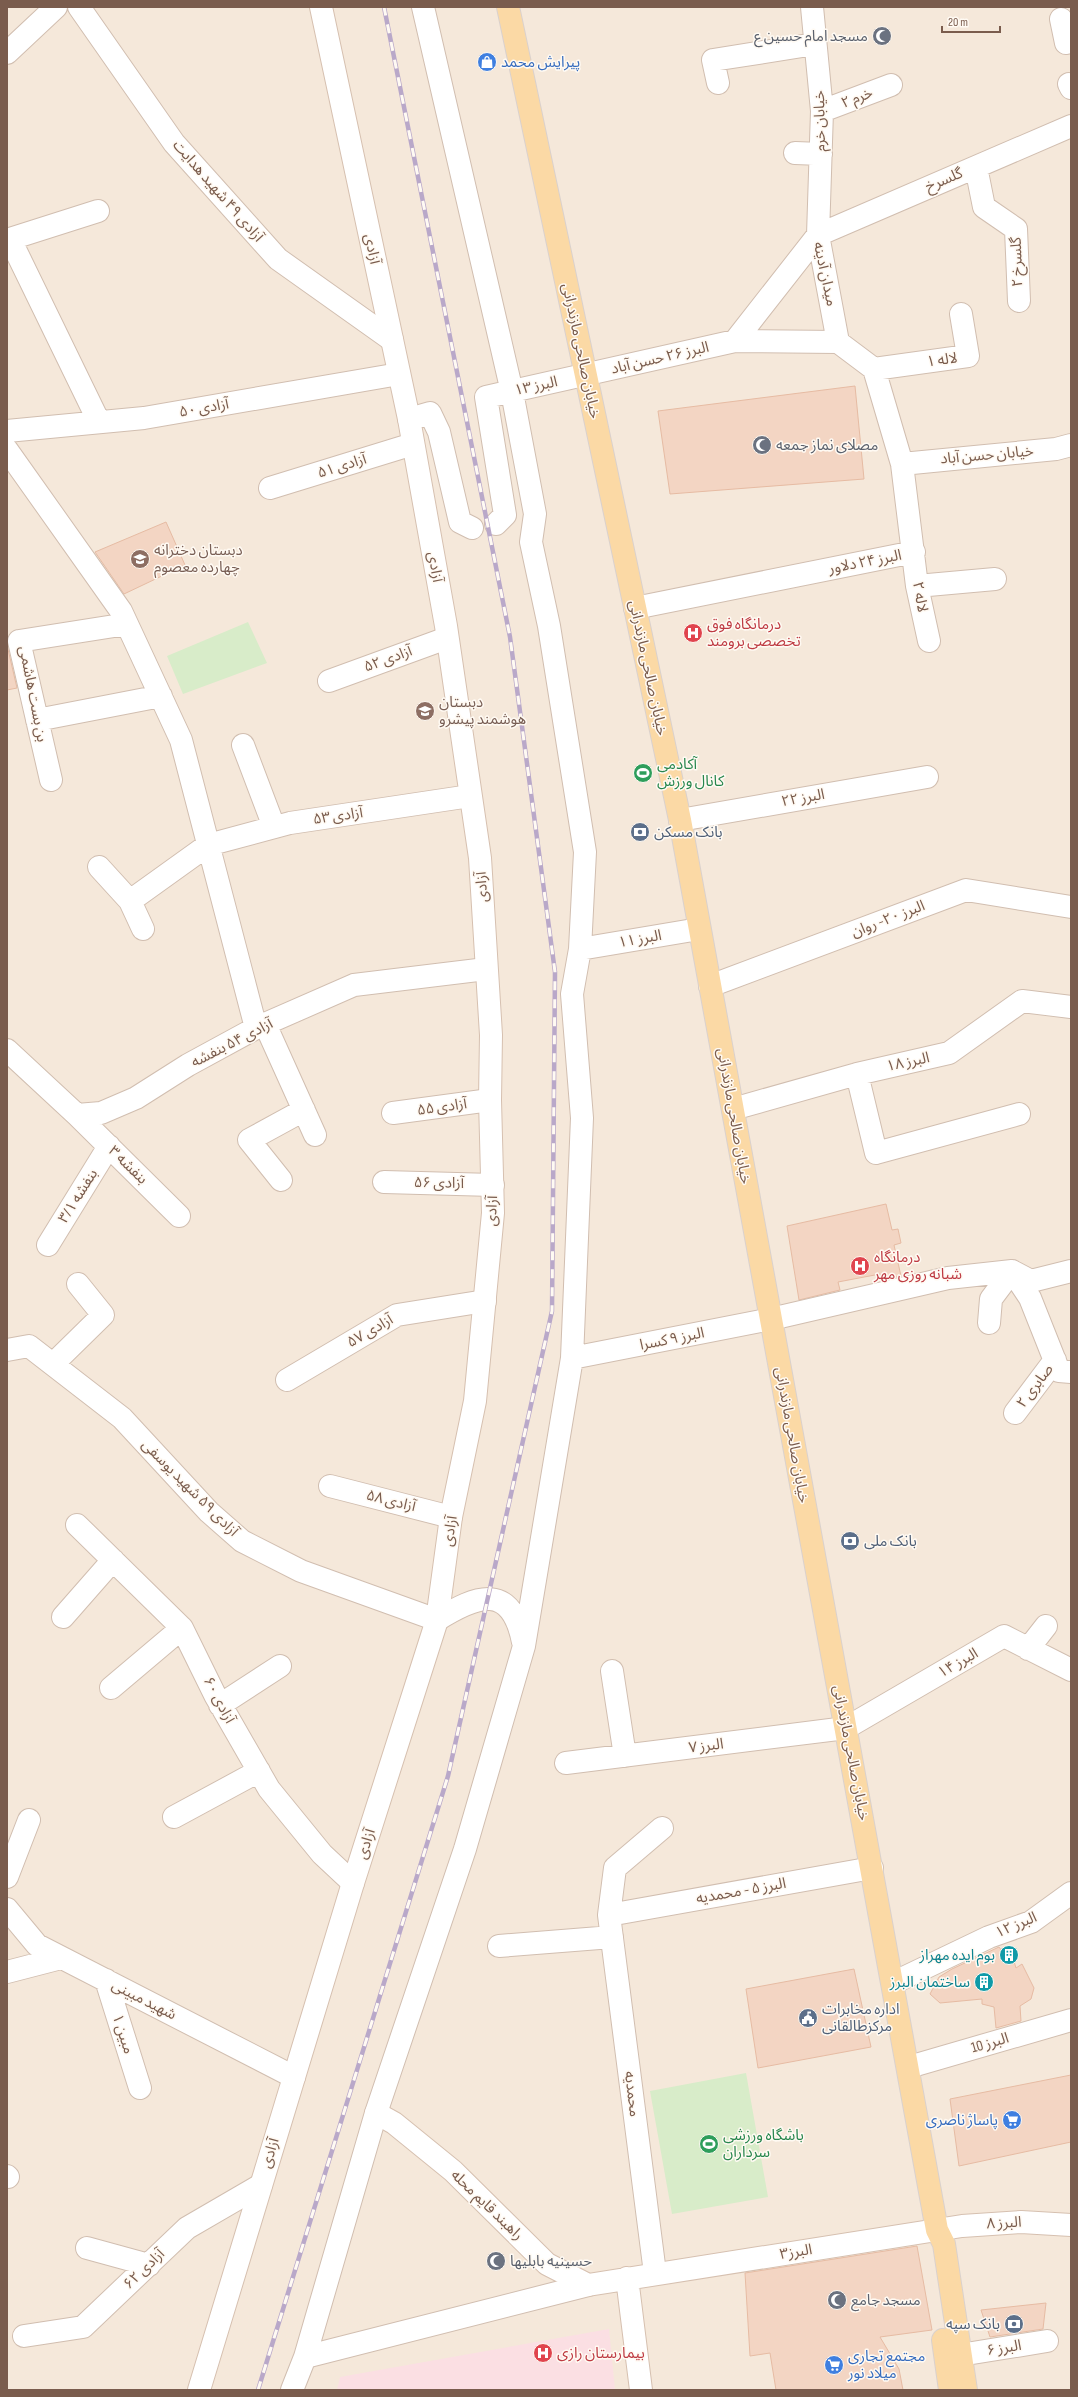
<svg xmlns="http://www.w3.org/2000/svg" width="1078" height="2397" viewBox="0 0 1078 2397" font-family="'Sofia Sans Condensed','Noto Sans Arabic',sans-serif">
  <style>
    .residential { fill: #f5e8da }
    .medical { fill: #fbdfe3 }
    .green { fill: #d8ecc9 }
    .building { fill: #f3d5c3; stroke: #e6bba3 }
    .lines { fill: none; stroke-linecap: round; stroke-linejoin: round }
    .street-casing { stroke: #d1beb0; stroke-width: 24 }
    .secondary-casing { stroke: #d6c0b0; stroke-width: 24 }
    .primary-casing { stroke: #dad1cd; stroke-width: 24 }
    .street { stroke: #fff; stroke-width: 22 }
    .secondary { stroke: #fff; stroke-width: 22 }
    .primary { stroke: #fbd9a5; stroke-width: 22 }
    .rail-casing { stroke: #b9a8c9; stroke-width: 4.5 }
    .rail { stroke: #fffaf3; stroke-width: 3; stroke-dasharray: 9; stroke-linecap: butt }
    .labels { text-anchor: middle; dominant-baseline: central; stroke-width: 3; stroke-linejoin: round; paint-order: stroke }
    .worship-label { font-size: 15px; fill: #5b616d; stroke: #fffaf3; text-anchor: start }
    .shop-label { font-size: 15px; fill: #366cbe; stroke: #fffaf3; text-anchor: start }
    .street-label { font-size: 15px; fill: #7a5c4d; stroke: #fffaf3 }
    .education-label { font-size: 15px; fill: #785e54; stroke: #fffaf3; text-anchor: start }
    .health-label { font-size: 15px; fill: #be3a42; stroke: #fffaf3; text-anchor: start }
    .leisure-label { font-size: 15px; fill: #27864d; stroke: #fffaf3; text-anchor: start }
    .service-label { font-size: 15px; fill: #4e5e75; stroke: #fffaf3; text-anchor: start }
    .culture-label { font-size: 15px; fill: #0d838f; stroke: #fffaf3; text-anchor: end }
  </style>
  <rect width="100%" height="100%" fill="#fdf6ec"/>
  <path class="residential" d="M7,7H1071V2390H7Z"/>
  <path class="medical" d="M609,2329L615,2390H337L340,2377Z"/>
  <path class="green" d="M248,622L267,663L183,694L167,656Z
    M746,2073L768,2197L672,2214L650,2091Z"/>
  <path class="building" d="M855,386L864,479L670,494L658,411Z
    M166,522L185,565L124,594L95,552Z
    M7,645L17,688L7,690Z
    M886,1204L892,1230L898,1229L901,1243L894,1245L901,1276L882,1280L880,1274L838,1282L840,1290L799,1300L787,1226Z
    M999,1947L1002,1951L1010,1948L1016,1968L1022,1964L1034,1988L1031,1999L1020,2006L1021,2021L996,2028L994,2007L982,2004V1999L940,2003L930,1994L939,1977L952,1969Z
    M854,1969L871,2047L758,2068L746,1989Z
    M1071,2075V2142L959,2166L950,2099Z
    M917,2246L932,2330L880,2337L899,2369L903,2390H776L770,2353L750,2356L745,2273Z
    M1046,2303L1043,2329L990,2337L981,2310Z"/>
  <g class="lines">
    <defs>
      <path id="street" d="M79,7L174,143L278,259L392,340
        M812,7L822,111L818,235L1071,126
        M1061,19L1066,43L1071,42
        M7,53L56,7
        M718,83L713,60L815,44
        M1069,84L1071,88
        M822,111L891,85
        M795,153L821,154
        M976,167L984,207L1016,229L1019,301
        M10,239L98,211
        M7,240L10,239L99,422
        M838,342L874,369L902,464L917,586L929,641
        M874,369L968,356L961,314
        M409,419L430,413L439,432L460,522L472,528
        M7,431L144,418L399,374
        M7,450L121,611L181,740L256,1028
        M902,464L1056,449L1071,445
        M270,488L413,444
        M496,524L505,515L486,397L735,341L838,342L818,235L735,341
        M917,586L995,579
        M635,608L914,552
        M329,681L447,638
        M37,720L161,696
        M243,745L274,827
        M51,780L19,641L127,624
        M680,820L927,777
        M99,867L130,901
        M143,929L130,901L208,845L290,823L470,796
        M580,949L699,929
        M710,986L966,890L1071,907
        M265,1024L315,1135
        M7,1050L77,1115L101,1113L136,1098L188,1065L256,1028L354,985L486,969
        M857,1074L876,1153L1019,1114
        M733,1109L857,1074L949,1053L1022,1001L1071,1007
        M393,1113L490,1100
        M77,1115L179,1216
        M281,1180L249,1140L304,1110
        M384,1182L493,1185
        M48,1245L109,1146
        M989,1323L991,1299L1012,1271L1031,1281L1071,1271
        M7,1350L29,1346L122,1418L209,1512L242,1541L301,1571L437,1620C477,1595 511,1582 523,1642
        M572,1358L771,1319L948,1278L1012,1271L1030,1298L1059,1371L1071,1372
        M53,1364L103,1315L78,1284
        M287,1380L397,1315L485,1301
        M1015,1413L1055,1360
        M330,1486L451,1517
        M77,1525L182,1628L215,1695L269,1789L322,1854L353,1883
        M63,1617L113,1560
        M1028,1649L1046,1626
        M612,1671L625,1756
        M111,1688L182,1628
        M220,1705L280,1666
        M566,1763L846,1728L1004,1636L1071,1670
        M174,1817L259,1771
        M7,1877L29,1820
        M7,1909L37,1945L294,2077
        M609,1915L872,1868
        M499,1946L612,1937
        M7,1972L61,1958
        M106,1980L140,2088
        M893,1983L989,1937L1031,1922L1071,1893
        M909,2067L1071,2020
        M7,2176L8,2177
        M87,2248L149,2265
        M655,2273L609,1915L615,1868L662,1828
        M24,2336L83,2327L187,2228L261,2185
        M960,2355L1047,2341
        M305,2357L588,2285
        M292,2390L305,2357L376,2113L465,1849L524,1646L572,1358L582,1118L572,994L580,949L585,852L549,626L531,542L535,514L512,392L423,7"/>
      <path id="secondary" d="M376,2113L394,2123L453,2171L547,2264L588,2285L962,2226L1021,2222L1071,2225
        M627,2278L641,2390
        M199,2390L353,1883L437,1620L451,1517L475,1401L493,1213L490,1100L491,1035L480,858L446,626L409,419L321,7"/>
      <path id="primary" d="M508,7L680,820L937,2230L944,2244L966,2390
        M943,2340L950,2390"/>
    </defs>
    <use href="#street" class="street-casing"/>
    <use href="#secondary" class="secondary-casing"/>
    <use href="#primary" class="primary-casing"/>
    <use href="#street" class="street"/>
    <use href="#secondary" class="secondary"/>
    <use href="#primary" class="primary"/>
    <defs>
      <path id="rail" d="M258,2390L448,1776L552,1311L555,972L510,637L384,7"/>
    </defs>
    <use href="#rail" class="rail-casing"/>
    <use href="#rail" class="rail"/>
  </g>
  <defs>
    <symbol id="mosque-disc" viewBox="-11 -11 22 22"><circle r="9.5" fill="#6b7280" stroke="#fffaf3"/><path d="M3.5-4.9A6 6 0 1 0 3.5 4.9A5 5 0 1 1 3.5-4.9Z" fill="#fff"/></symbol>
    <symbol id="shop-disc" viewBox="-11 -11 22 22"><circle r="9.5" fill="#3f7fe0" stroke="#fffaf3"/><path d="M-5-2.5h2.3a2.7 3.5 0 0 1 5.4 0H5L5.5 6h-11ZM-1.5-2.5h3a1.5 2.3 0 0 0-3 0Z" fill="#fff"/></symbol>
    <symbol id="school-disc" viewBox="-11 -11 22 22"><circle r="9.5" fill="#8d6e63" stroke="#fffaf3"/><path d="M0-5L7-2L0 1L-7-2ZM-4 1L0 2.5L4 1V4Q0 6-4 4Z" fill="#fff"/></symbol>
    <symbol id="hospital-disc" viewBox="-11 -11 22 22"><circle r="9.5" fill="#e0444e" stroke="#fffaf3"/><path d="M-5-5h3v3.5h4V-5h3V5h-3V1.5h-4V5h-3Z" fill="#fff"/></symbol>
    <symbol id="stadium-disc" viewBox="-11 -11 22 22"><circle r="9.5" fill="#2e9e5b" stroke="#fffaf3"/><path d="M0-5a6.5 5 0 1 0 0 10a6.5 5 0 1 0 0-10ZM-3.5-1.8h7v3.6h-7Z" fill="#fff"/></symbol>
    <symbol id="bank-disc" viewBox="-11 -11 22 22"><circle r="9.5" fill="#5c6f8a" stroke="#fffaf3"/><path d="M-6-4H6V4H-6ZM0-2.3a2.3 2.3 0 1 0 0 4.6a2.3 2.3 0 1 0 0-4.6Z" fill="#fff"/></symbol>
    <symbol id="building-disc" viewBox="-11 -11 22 22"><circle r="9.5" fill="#0f9aa8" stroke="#fffaf3"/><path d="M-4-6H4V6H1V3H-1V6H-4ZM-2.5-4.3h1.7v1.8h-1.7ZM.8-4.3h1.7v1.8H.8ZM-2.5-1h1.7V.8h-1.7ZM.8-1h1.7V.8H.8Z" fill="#fff"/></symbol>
    <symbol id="civic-disc" viewBox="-11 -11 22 22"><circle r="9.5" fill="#5c6f8a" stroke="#fffaf3"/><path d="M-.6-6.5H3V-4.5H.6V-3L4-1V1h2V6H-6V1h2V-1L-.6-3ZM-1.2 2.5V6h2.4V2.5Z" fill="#fff"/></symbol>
    <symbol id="supermarket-disc" viewBox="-11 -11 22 22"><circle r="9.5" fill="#3f7fe0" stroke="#fffaf3"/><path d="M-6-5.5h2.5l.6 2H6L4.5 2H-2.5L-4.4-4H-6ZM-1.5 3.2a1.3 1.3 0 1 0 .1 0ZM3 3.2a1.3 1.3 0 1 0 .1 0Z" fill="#fff"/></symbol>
  </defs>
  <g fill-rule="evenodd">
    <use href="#mosque-disc" x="871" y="25" width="22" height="22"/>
    <use href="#shop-disc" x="476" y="51" width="22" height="22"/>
    <use href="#mosque-disc" x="751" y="434" width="22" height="22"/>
    <use href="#school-disc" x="129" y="548" width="22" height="22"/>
    <use href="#hospital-disc" x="682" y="622" width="22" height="22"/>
    <use href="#school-disc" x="414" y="700" width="22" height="22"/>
    <use href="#stadium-disc" x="632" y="762" width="22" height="22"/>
    <use href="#bank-disc" x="629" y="821" width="22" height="22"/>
    <use href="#hospital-disc" x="849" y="1255" width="22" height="22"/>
    <use href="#bank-disc" x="839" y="1530" width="22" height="22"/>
    <use href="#building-disc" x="998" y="1944" width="22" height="22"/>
    <use href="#building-disc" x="973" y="1971" width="22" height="22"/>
    <use href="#civic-disc" x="797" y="2007" width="22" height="22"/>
    <use href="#supermarket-disc" x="1001" y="2109" width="22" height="22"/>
    <use href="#stadium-disc" x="698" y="2133" width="22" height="22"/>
    <use href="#mosque-disc" x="485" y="2250" width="22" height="22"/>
    <use href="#mosque-disc" x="826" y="2289" width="22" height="22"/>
    <use href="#bank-disc" x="1003" y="2313" width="22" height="22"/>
    <use href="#hospital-disc" x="532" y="2342" width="22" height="22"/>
    <use href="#supermarket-disc" x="823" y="2354" width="22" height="22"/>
  </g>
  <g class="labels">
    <g class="worship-label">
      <text x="868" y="36" text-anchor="end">مسجد امام حسین ع</text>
      <text x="776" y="445">مصلای نماز جمعه</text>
      <text x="510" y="2261">حسینیه بابلیها</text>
      <text x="851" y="2300">مسجد جامع</text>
    </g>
    <g class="shop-label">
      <text x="501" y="62">پیرایش محمد</text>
      <text x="998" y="2120" text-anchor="end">پاساژ ناصری</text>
      <text x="848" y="2356">مجتمع تجاری<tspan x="848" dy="17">میلاد نور</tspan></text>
    </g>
    <g class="street-label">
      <text transform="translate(857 98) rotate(-21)">خرم ۲</text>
      <text transform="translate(820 121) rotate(-91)">خیابان خرم</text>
      <text transform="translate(944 180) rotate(-23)">گلسرخ</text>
      <text transform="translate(218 191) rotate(49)">آزادی ۴۹ شهید هدایت</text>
      <text transform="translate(372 249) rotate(78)">آزادی</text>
      <text transform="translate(1017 262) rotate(-92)">گلسرخ ۲</text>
      <text transform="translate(825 274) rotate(78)">میدان آدینه</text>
      <text transform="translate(581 351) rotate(78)">خیابان صالحی مازندرانی</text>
      <text transform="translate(660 358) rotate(-13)">البرز ۲۶ حسن آباد</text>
      <text transform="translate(942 360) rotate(-8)">لاله ۱</text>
      <text transform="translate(536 386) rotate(-12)">البرز ۱۳</text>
      <text transform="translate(204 408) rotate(-10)">آزادی ۵۰</text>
      <text transform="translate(987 455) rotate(-5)">خیابان حسن آباد</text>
      <text transform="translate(342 466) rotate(-17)">آزادی ۵۱</text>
      <text transform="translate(865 562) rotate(-11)">البرز ۲۴ دلاور</text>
      <text transform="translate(435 567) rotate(80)">آزادی</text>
      <text transform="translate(920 597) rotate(80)">لاله ۲</text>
      <text transform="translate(388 659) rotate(-20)">آزادی ۵۲</text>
      <text transform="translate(648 668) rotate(78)">خیابان صالحی مازندرانی</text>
      <text transform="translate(33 694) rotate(79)">بن بست هاشمی</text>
      <text transform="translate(803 798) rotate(-10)">البرز ۲۲</text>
      <text transform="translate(338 816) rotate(-8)">آزادی ۵۳</text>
      <text transform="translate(482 887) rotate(-94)">آزادی</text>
      <text transform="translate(888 919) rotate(-21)">البرز ۲۰- روان</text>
      <text transform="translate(640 939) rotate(-10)">البرز ۱۱</text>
      <text transform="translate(232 1043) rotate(-27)">آزادی ۵۴ بنفشه</text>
      <text transform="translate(908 1062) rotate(-12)">البرز ۱۸</text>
      <text transform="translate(442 1107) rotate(-8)">آزادی ۵۵</text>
      <text transform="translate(734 1116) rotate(80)">خیابان صالحی مازندرانی</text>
      <text transform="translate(128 1165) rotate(44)">بنفشه ۳</text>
      <text transform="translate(439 1183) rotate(1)">آزادی ۵۶</text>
      <text transform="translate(78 1196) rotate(-58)">بنفشه ۳/۱</text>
      <text transform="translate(492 1211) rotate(-88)">آزادی</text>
      <text transform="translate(370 1331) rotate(-30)">آزادی ۵۷</text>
      <text transform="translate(672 1339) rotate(-11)">البرز ۹ کسرا</text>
      <text transform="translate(1035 1386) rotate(-53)">صابری ۲</text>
      <text transform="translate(792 1435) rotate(80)">خیابان صالحی مازندرانی</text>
      <text transform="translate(190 1488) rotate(45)">آزادی ۵۹ شهید یوسفی</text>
      <text transform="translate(391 1501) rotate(14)">آزادی ۵۸</text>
      <text transform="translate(450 1531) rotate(-81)">آزادی</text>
      <text transform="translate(958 1663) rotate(-30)">البرز ۱۴</text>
      <text transform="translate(219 1700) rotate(62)">آزادی ۶۰</text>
      <text transform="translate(706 1746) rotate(-7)">البرز ۷</text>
      <text transform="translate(851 1753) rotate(79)">خیابان صالحی مازندرانی</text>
      <text transform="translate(366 1844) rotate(-72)">آزادی</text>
      <text transform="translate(741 1891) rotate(-10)">البرز ۵ - محمدیه</text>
      <text transform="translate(1016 1925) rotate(-23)">البرز ۱۲</text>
      <text transform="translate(144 2000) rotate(27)">شهید مبینی</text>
      <text transform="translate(123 2034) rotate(72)">مبین ۱</text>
      <text transform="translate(990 2043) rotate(-16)">البرز 10</text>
      <text transform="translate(632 2094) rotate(83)">محمدیه</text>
      <text transform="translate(270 2153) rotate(-73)">آزادی</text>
      <text transform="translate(487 2205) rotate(44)">راهبند قایم محله</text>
      <text transform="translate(1004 2223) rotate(-3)">البرز ۸</text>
      <text transform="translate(796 2252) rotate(-9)">البرز۳</text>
      <text transform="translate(144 2269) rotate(-44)">آزادی ۶۲</text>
      <text transform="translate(1004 2348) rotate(-9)">البرز ۶</text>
    </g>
    <g class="education-label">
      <text x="154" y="550">دبستان دخترانه<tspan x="154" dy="17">چهارده معصوم</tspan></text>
      <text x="439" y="702">دبستان<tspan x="439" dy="17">هوشمند پیشرو</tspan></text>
    </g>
    <g class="health-label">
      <text x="707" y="624">درمانگاه فوق<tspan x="707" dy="17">تخصصی برومند</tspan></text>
      <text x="874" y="1257">درمانگاه<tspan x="874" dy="17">شبانه روزی مهر</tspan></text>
      <text x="557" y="2353">بیمارستان رازی</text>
    </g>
    <g class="leisure-label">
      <text x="657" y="764">آکادمی<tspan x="657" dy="17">کانال ورزش</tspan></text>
      <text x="723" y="2135">باشگاه ورزشی<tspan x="723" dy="17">سرداران</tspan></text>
    </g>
    <g class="service-label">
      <text x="654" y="832">بانک مسکن</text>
      <text x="864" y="1541">بانک ملی</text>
      <text x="822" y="2009">اداره مخابرات<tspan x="822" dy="17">مرکزطالقانی</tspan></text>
      <text x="1000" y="2324" text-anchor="end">بانک سپه</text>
    </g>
    <g class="culture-label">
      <text x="995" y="1955">بوم ایده مهراز</text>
      <text x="970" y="1982">ساختمان البرز</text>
    </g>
  </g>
  <rect width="1078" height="2397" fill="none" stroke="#7a5c4d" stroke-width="16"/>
  <path d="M942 26v6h58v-6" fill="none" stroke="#7a5c4d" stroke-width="2"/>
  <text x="948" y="26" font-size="12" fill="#7a5c4d" stroke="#fffaf3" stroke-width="3" paint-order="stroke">20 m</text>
</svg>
